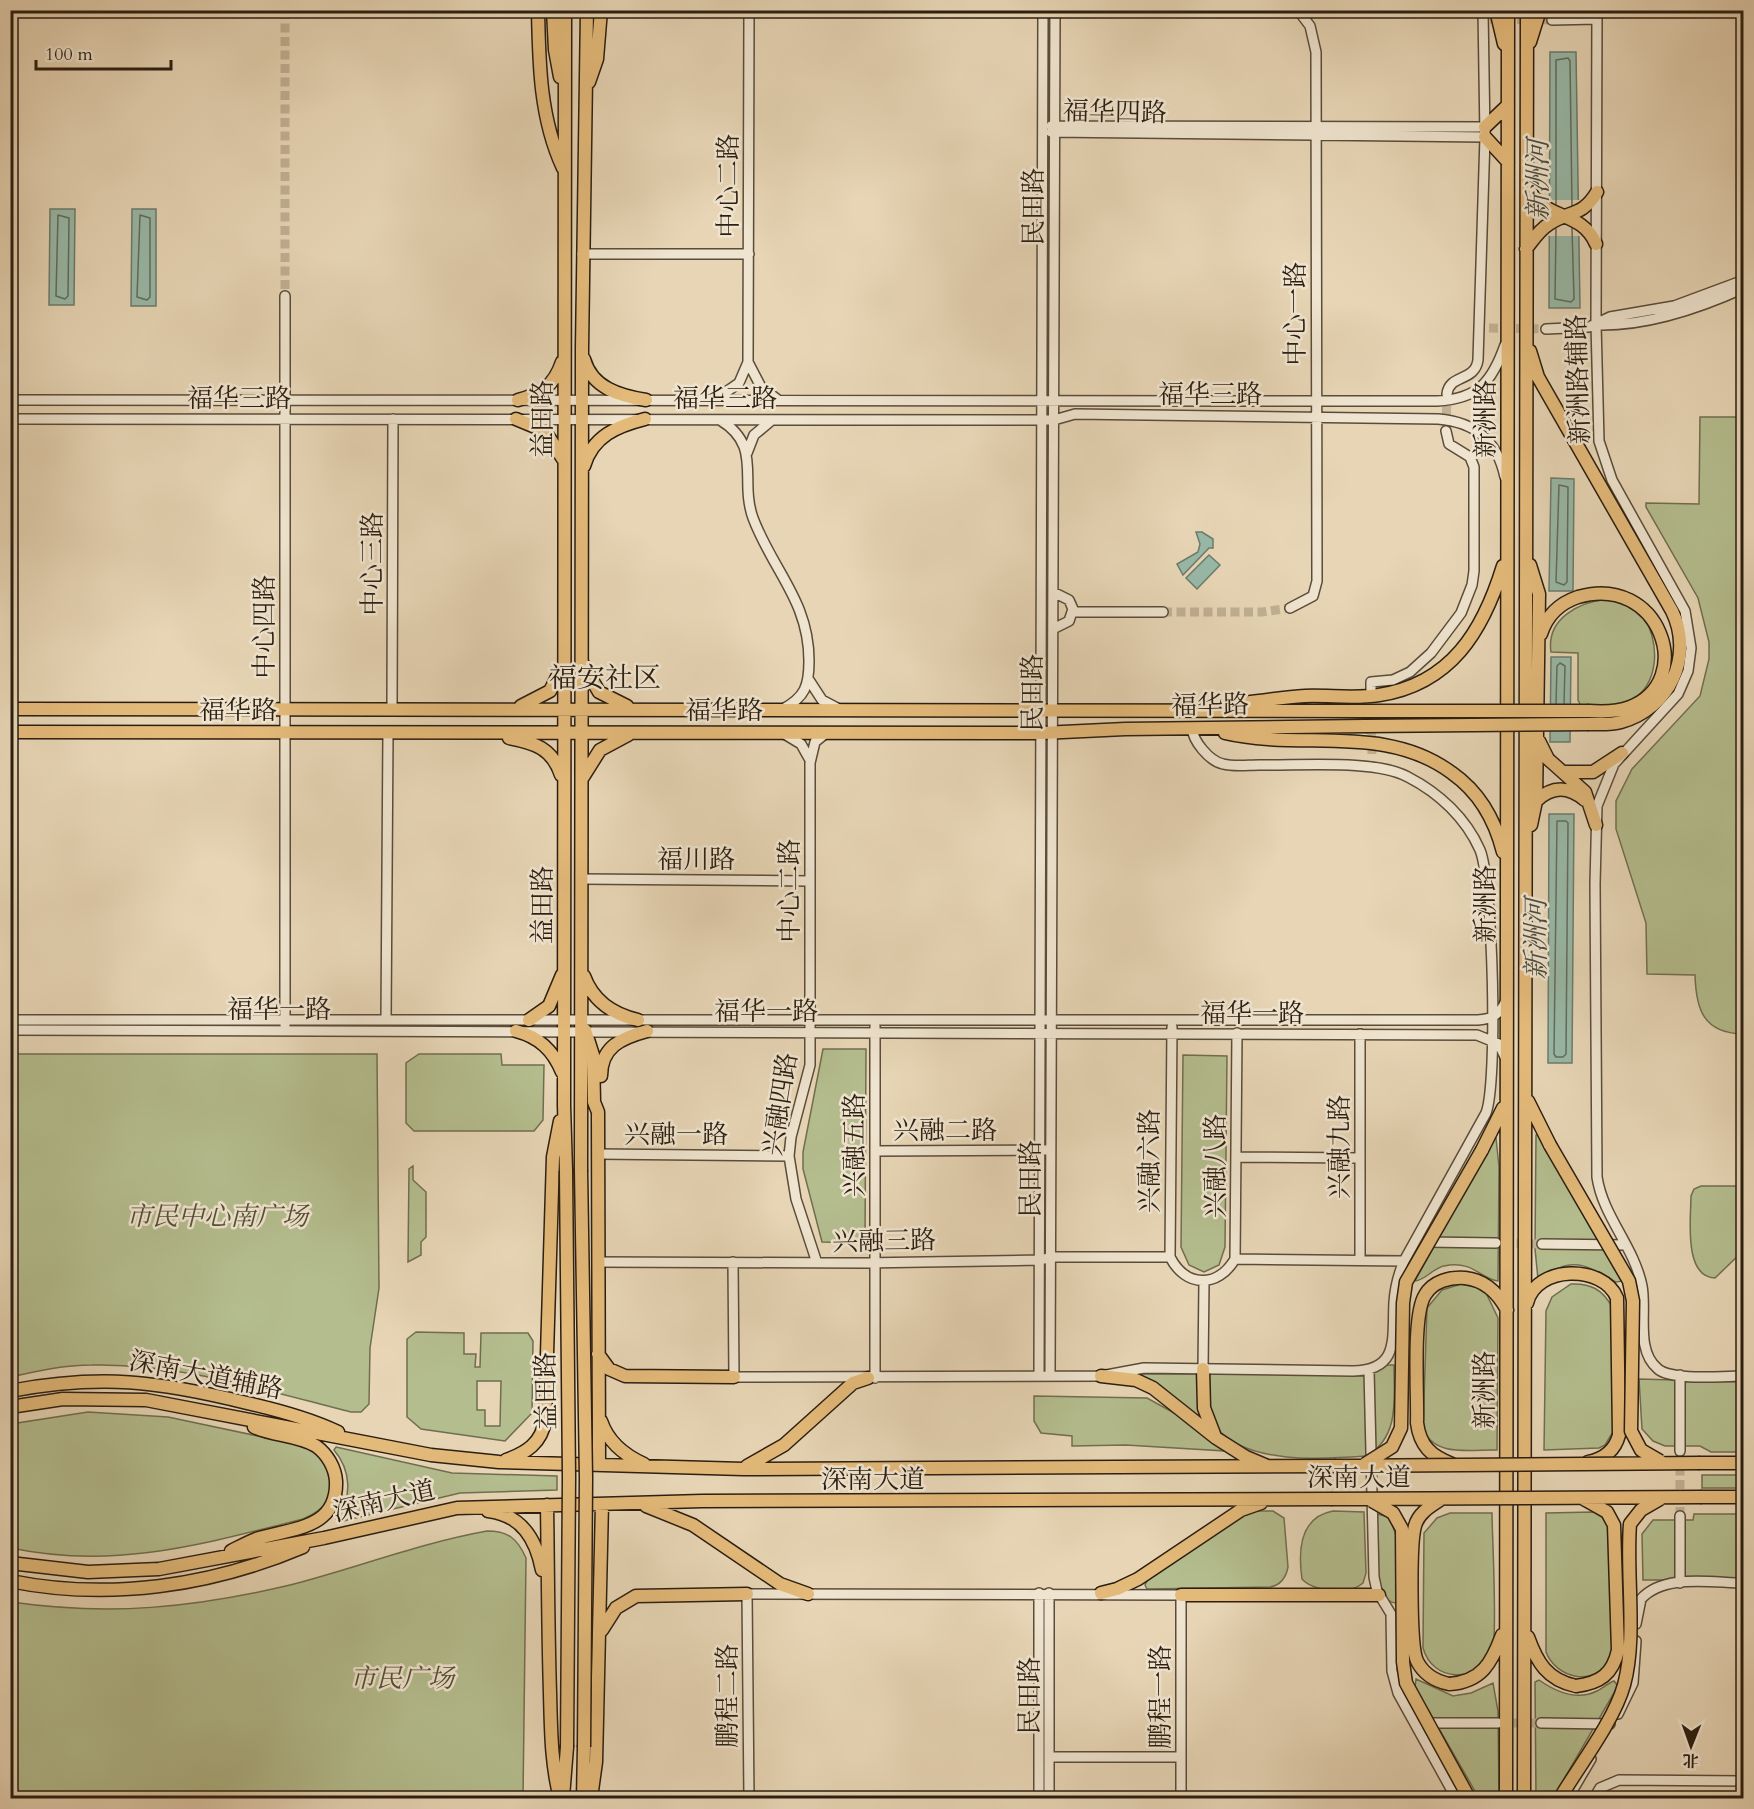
<svg xmlns="http://www.w3.org/2000/svg" width="1754" height="1809" viewBox="0 0 1754 1809" font-family="Cardo,'Noto Serif SC',serif">
  <style>
    .green { fill: #b4bd8e; stroke: #706e50; stroke-width: 1.5; fill-rule: evenodd }
    .water { fill: #98b9a8; stroke: #6c7b6c; stroke-width: 1.5 }
    .pier { fill: #e7d5b5 }
    .lines { fill: none; stroke-linecap: round; stroke-linejoin: round }
    .shore { stroke: #626c5c; stroke-width: 1.5 }
    .minor-tunnel { stroke: #c1b094; stroke-width: 9; stroke-dasharray: 9 4.5; stroke-linecap: butt }
    .minor-casing { stroke: #5a4c3a; stroke-width: 12 }
    .major-casing { stroke: #2b1e11; stroke-width: 15 }
    .minor { stroke: #efe4cf; stroke-width: 9 }
    .major { stroke: #e4ba7a; stroke-width: 12 }
    .major-bridge-casing { stroke: #2b1e11; stroke-width: 15; stroke-linecap: butt }
    .major-bridge { stroke: #e4ba7a; stroke-width: 12 }
    .labels { text-anchor: middle; dominant-baseline: central; stroke-width: 5; stroke-linejoin: round; paint-order: stroke }
    .street-label { font-size: 26px; fill: #2b1e11; stroke: #efe4cf }
    .park-label { font-size: 26px; font-style: italic; fill: #544e36; stroke: #efe4cf }
    .water-label { font-size: 27px; font-style: italic; fill: #4c4c3e; stroke: #efe4cf }
    .quarter-label { font-size: 28px; fill: #2b1e11; stroke: #efe4cf }
  </style>
  <rect width="100%" height="100%" fill="#e7d5b5"/>
  <filter id="stains"><feTurbulence type="fractalNoise" baseFrequency=".00333" numOctaves="4"/><feColorMatrix values="0 0 0 0 .2 0 0 0 0 .09 0 0 0 0 .02 0 0 0 .5 -.17"/></filter>
  <radialGradient id="worn" r=".72"><stop offset=".6" stop-color="#630" stop-opacity="0"/><stop offset="1" stop-color="#630" stop-opacity=".3"/></radialGradient>
  <path class="green" d="M1700,417H1743V1034C1703,1033 1696,1009 1695,975L1647,974L1646,923L1616,829V801L1632,769L1700,696L1709,659V642L1698,598L1646,507V503L1699,504Z
    M1607,599C1619,602 1633,604 1641,614C1661,638 1661,689 1627,702C1612,708 1596,706 1581,706L1578,700V653L1551,652C1546,618 1580,602 1607,599Z
    M823,1049H866L865,1243L822,1242L803,1169V1152Z
    M10,1054H377L379,1288L370,1348L369,1404L361,1412H351C267,1391 179,1363 92,1365C64,1365 37,1371 11,1377Z
    M419,1054H501L502,1065H544L543,1120L534,1131H414L406,1123V1063Z
    M1183,1055L1227,1056L1225,1247L1219,1265L1204,1272L1189,1265L1181,1247Z
    M1536,1135H1539L1623,1281L1616,1282C1596,1271 1579,1257 1555,1270C1549,1273 1545,1276 1538,1279L1535,1249Z
    M1496,1138L1499,1167L1498,1281C1480,1279 1474,1260 1444,1266C1433,1268 1426,1280 1415,1281L1492,1140Z
    M413,1166V1180L426,1192V1237L421,1242V1255L408,1262L409,1169Z
    M1701,1186H1743V1251L1715,1278C1683,1277 1691,1217 1691,1196L1694,1189Z
    M1461,1284L1479,1288L1486,1293L1498,1318L1497,1450C1472,1449 1433,1458 1423,1428L1427,1308L1442,1290Z
    M1571,1284C1591,1283 1603,1290 1612,1307L1613,1432L1605,1445L1599,1448L1544,1450L1546,1311L1552,1297Z
    M416,1332L464,1333V1354H476L475,1367H480L481,1333H528L533,1341L532,1413L505,1441L421,1429L407,1417V1339ZM477,1381H501L500,1426H485V1410H477Z
    M1385,1365H1394C1394,1399 1400,1436 1367,1456C1325,1459 1247,1465 1217,1428C1207,1414 1209,1389 1208,1373H1357Z
    M1137,1374H1198L1205,1421Z
    M1639,1379L1743,1382V1452H1711L1700,1446H1665L1653,1441L1642,1429Z
    M1034,1396L1147,1398L1176,1414L1226,1451L1126,1445L1072,1446V1436L1041,1433L1034,1421Z
    M88,1412L168,1417L305,1446C324,1455 339,1481 326,1502C322,1510 312,1515 303,1519C203,1544 115,1570 11,1548V1424Z
    M336,1447L452,1473L557,1476V1490L460,1493L339,1522L336,1519C353,1498 351,1470 334,1450Z
    M1702,1475H1743V1488H1702Z
    M1254,1511H1273L1284,1518L1288,1567C1286,1578 1281,1585 1270,1587L1147,1589L1145,1585L1148,1579L1247,1513Z
    M1333,1511L1364,1512L1366,1573L1363,1583C1350,1595 1314,1592 1302,1579C1298,1551 1300,1517 1333,1511Z
    M1594,1512L1605,1519L1610,1526L1614,1642C1612,1648 1612,1655 1609,1660C1594,1688 1556,1678 1546,1652V1513Z
    M1450,1513H1492C1492,1535 1498,1639 1492,1652C1477,1683 1433,1683 1423,1648L1424,1533L1437,1518Z
    M1377,1514L1389,1517L1396,1535V1603C1370,1602 1377,1534 1377,1514Z
    M1694,1514H1743V1580H1643L1642,1534L1653,1520H1693Z
    M487,1531C508,1531 517,1538 526,1558L523,1798H11V1602C110,1616 193,1608 290,1585C356,1568 420,1543 487,1531Z
    M1416,1679L1453,1696L1471,1693L1493,1683L1498,1711L1499,1798H1479L1415,1687Z
    M1539,1680C1556,1692 1577,1701 1597,1691C1603,1688 1608,1683 1614,1681L1618,1686L1553,1798H1536L1535,1682Z"/>
  <path class="water" d="M1550,52H1576L1580,308H1549Z
    M50,209H75L74,305H49Z
    M132,209H156V306H131Z
    M1551,478L1574,479L1573,591H1549Z
    M1196,532H1202L1213,539V548H1209L1183,575L1177,564L1198,552L1200,544Z
    M1209,555L1220,565L1197,589L1186,578Z
    M1551,657H1571L1570,742H1550Z
    M1549,814H1574L1572,1063H1548Z"/>
  <path class="pier" d="M1548,200H1580L1581,236H1548Z"/>
  <g class="lines">
    <path class="shore" d="M1556,204V60L1568,58L1570,61L1572,206
      M58,215L69,218L68,296L65,299L56,296Z
      M140,215L150,218V297L147,300L137,297Z
      M1556,229L1555,299L1571,302L1574,299L1572,228
      M1559,485L1568,487L1567,582L1564,585L1556,582Z
      M1556,704L1557,666L1560,663L1565,666L1564,704
      M1557,821H1566L1568,823L1566,1054L1563,1057H1556L1554,1054Z"/>
    <path class="minor-tunnel" d="M285,10V296
      M1490,19L1552,20
      M1489,328L1546,329
      M1446,428L1447,394
      M1163,612H1262L1290,608
      M1371,691L1372,758
      M1503,1243L1542,1244
      M1680,1516V1451
      M1500,1723H1541"/>
    <defs>
      <path id="minor" d="M1597,10L1596,324L1599,441L1612,480L1685,611L1691,648L1688,671L1678,694L1614,764L1597,806L1595,884L1597,1177C1603,1217 1634,1246 1642,1286C1647,1312 1635,1350 1658,1369C1672,1381 1724,1376 1744,1376
        M1552,20L1597,19
        M1051,126L1485,127
        M1051,132L1485,137
        M582,254H749
        M285,296V1025
        M1598,325C1647,326 1700,308 1744,288
        M1546,329L1589,327L1610,317L1674,306L1744,280
        M748,362L761,387L777,399
        M1447,394C1449,374 1475,382 1478,360L1485,137L1483,10
        M716,399L739,383L748,362L749,10
        M10,400L1437,401C1478,399 1492,382 1505,345
        M10,419L1054,420L1075,414L1438,419C1475,422 1497,440 1505,477
        M720,420C763,446 739,479 753,518C773,571 809,601 809,661C809,686 805,697 783,709
        M747,453L754,435L772,420
        M1290,608L1313,596L1317,581L1316,52L1310,26L1298,10
        M1073,612H1163
        M1053,629L1069,621L1073,609L1069,600L1053,592
        M809,680L822,700L839,709
        M1371,691V682L1393,680L1410,672L1431,653L1461,613L1472,585L1474,571V467L1470,457L1449,444L1446,431
        M392,709L393,419
        M786,735L801,744L810,760
        M581,879L810,881
        M10,1020H1478C1492,1019 1501,1014 1506,1000
        M386,1020L388,732
        M1172,1027L1170,1257C1186,1288 1218,1288 1235,1259L1237,1033
        M10,1030L1477,1035L1499,1044L1505,1057
        M1360,1034V1260
        M875,1151L1046,1150
        M598,1154L789,1156
        M1236,1157L1360,1158
        M1426,1242L1496,1243
        M1542,1244L1626,1245
        M1235,1259L1404,1261
        M598,1262L863,1263L1041,1260L1051,1257H1170
        M733,1262L734,1377L1101,1376L1144,1368L1353,1371C1400,1370 1392,1338 1394,1302C1395,1288 1398,1275 1404,1261L1486,1113C1498,1082 1493,881 1480,850C1466,818 1439,793 1408,777C1376,759 1298,766 1259,765C1248,765 1234,767 1223,764C1209,761 1193,741 1192,728
        M817,1263L796,1199L789,1156L791,1137L810,1065V763L815,742L826,733
        M1203,1369L1204,1281
        M1369,1370L1374,1577L1377,1591L1391,1614L1392,1671L1398,1693L1456,1798
        M1039,1375L1043,10
        M1050,1375L1055,10
        M875,1378V1026
        M1680,1451V1375
        M1680,1516V1583
        M1039,1593V1798
        M1049,1593V1798
        M1636,1624L1641,1599C1664,1573 1713,1583 1744,1583
        M1618,1714L1633,1683L1636,1641
        M1424,1723H1498
        M1541,1723L1610,1724
        M1050,1757H1181
        M749,1798L747,1594L1181,1595V1798
        M1568,1798L1591,1759
        M1594,1798L1600,1788L1619,1780L1744,1781"/>
      <path id="major" d="M538,10C539,64 540,119 563,168
        M553,10L555,50L560,77
        M565,10L564,1105L566,1171
        M1496,10L1504,44
        M1530,42L1540,10
        M589,82L597,59L601,10
        M1485,127L1508,105
        M1485,137L1508,162
        M1527,186C1544,222 1581,209 1596,244
        M1526,249C1533,240 1539,230 1549,224C1570,210 1582,217 1597,192
        M1530,351L1538,377L1672,611C1694,656 1670,708 1621,722C1611,725 1599,724 1589,724
        M584,359C592,388 620,396 646,400
        M518,400C541,394 554,386 562,362
        M516,419L545,431L563,459
        M584,466C593,436 617,426 645,419
        M1530,565L1539,594L1536,801L1531,825
        M1541,634C1547,615 1560,603 1578,597C1660,573 1697,681 1630,707C1617,712 1603,712 1589,711
        M583,664L599,692L627,706
        M1237,704C1260,701 1283,697 1305,696C1329,695 1355,699 1379,695C1451,684 1483,631 1503,566
        M521,706L550,691L561,669
        M10,709L1365,711
        M10,732L1042,733L1125,729L1365,726
        M1225,733C1302,751 1385,723 1452,773C1479,792 1495,820 1503,852
        M509,738C535,743 552,748 561,775
        M1539,741L1548,759L1585,792L1596,825
        M1564,772H1593L1622,753
        M583,777L600,750L628,735
        M1536,801C1552,786 1568,786 1585,800
        M584,976C593,1001 612,1014 638,1020
        M529,1020L549,1006L562,975
        M585,1030L593,1055L594,1102L598,1112L599,1465
        M516,1031C539,1037 553,1050 562,1072
        M601,1076C601,1047 621,1038 647,1031
        M1528,1101L1550,1145
        M1482,1150L1503,1108
        M581,1170L582,348L587,10
        M1527,1303C1536,1265 1603,1264 1617,1298L1619,1435C1615,1450 1604,1459 1588,1462
        M598,1354L609,1369L625,1376L734,1377
        M1203,1369L1204,1408L1214,1434
        M1101,1376L1136,1380L1153,1388L1216,1438L1246,1457L1265,1465
        M10,1391C101,1374 158,1381 247,1403C278,1410 309,1418 338,1432
        M10,1407L63,1399L146,1400L431,1455L499,1462L743,1469L1334,1466
        M601,1421C608,1442 624,1455 644,1464
        M506,1460C526,1453 542,1443 545,1420L553,1157L560,1121
        M1700,1463H1744
        M1452,1464C1431,1456 1420,1446 1417,1423C1418,1396 1412,1315 1425,1295C1433,1281 1450,1277 1465,1278C1485,1280 1498,1293 1507,1310
        M747,1466L784,1445L853,1383L868,1378
        M1702,1497H1744
        M547,1505C548,1568 548,1630 550,1693C551,1729 551,1764 560,1798
        M646,1506L693,1525L780,1584L808,1594
        M488,1511C522,1515 536,1539 542,1570
        M231,1551C239,1547 248,1542 256,1539C290,1528 338,1530 336,1481C335,1467 327,1454 316,1446C298,1435 273,1436 254,1427
        M10,1563L88,1572L159,1569L324,1538L457,1508L702,1501L1331,1499
        M10,1581C109,1601 211,1586 303,1547
        M1101,1593L1117,1589L1138,1579L1241,1510L1261,1503
        M1181,1595H1379
        M602,1630L616,1608L636,1596L747,1594
        M1528,1637C1537,1662 1547,1680 1576,1686
        M1449,1684C1482,1682 1492,1662 1502,1635
        M563,1797L567,1747
        M583,1798L584,1747
        M591,1798L596,1762L602,1504
        M1506,1798L1508,10
        M1524,1798L1527,10"/>
    </defs>
    <use href="#minor" class="minor-casing"/>
    <use href="#major" class="major-casing"/>
    <use href="#minor" class="minor"/>
    <use href="#major" class="major"/>
    <defs>
      <path id="major-bridge" d="M1365,711H1589
        M1365,726L1589,724
        M1550,1145L1629,1281L1633,1301L1631,1431L1641,1450L1660,1461
        M581,1170L586,1478L584,1747
        M566,1171L569,1478L567,1747
        M1365,1464L1392,1447L1401,1428L1403,1303L1406,1282L1482,1150
        M1334,1466L1700,1463
        M1331,1499L1702,1497
        M1440,1500C1429,1507 1418,1514 1415,1526C1410,1543 1410,1646 1417,1661C1424,1675 1435,1681 1449,1684
        M1372,1501L1393,1513L1402,1529L1403,1662L1406,1683L1469,1798
        M1576,1686C1600,1683 1613,1674 1618,1650L1614,1525L1607,1512L1582,1498
        M1560,1798C1579,1766 1614,1721 1624,1685C1637,1638 1626,1574 1630,1524L1641,1510L1660,1499"/>
    </defs>
    <use href="#major-bridge" class="major-bridge-casing"/>
    <use href="#major-bridge" class="major-bridge"/>
  </g>
  <g class="labels">
    <g class="street-label">
      <text transform="translate(1115 112) rotate(1)">福华四路</text>
      <text transform="translate(728 186) rotate(-90)">中心二路</text>
      <text transform="translate(1033 207) rotate(-90)">民田路</text>
      <text transform="translate(1295 314) rotate(-90)">中心一路</text>
      <text transform="translate(1578 379) rotate(-92)">新洲路辅路</text>
      <text x="1210" y="394">福华三路</text>
      <text x="239" y="398">福华三路</text>
      <text x="725" y="398">福华三路</text>
      <text transform="translate(542 419) rotate(-90)">益田路</text>
      <text transform="translate(1485 419) rotate(-90)">新洲路</text>
      <text transform="translate(372 564) rotate(-90)">中心三路</text>
      <text transform="translate(264 627) rotate(-90)">中心四路</text>
      <text transform="translate(1032 693) rotate(-90)">民田路</text>
      <text transform="translate(1210 705) rotate(-1)">福华路</text>
      <text x="238" y="710">福华路</text>
      <text x="724" y="710">福华路</text>
      <text x="696" y="859">福川路</text>
      <text transform="translate(789 891) rotate(-90)">中心二路</text>
      <text transform="translate(1485 904) rotate(-90)">新洲路</text>
      <text transform="translate(542 905) rotate(-90)">益田路</text>
      <text x="279" y="1009">福华一路</text>
      <text x="766" y="1011">福华一路</text>
      <text x="1252" y="1013">福华一路</text>
      <text transform="translate(780 1104) rotate(-81)">兴融四路</text>
      <text x="945" y="1130">兴融二路</text>
      <text x="676" y="1134">兴融一路</text>
      <text transform="translate(854 1145) rotate(-90)">兴融五路</text>
      <text transform="translate(1339 1147) rotate(-90)">兴融九路</text>
      <text transform="translate(1149 1161) rotate(-90)">兴融六路</text>
      <text transform="translate(1215 1166) rotate(-90)">兴融八路</text>
      <text transform="translate(1030 1179) rotate(-90)">民田路</text>
      <text transform="translate(884 1241) rotate(-1)">兴融三路</text>
      <text transform="translate(206 1375) rotate(11)">深南大道辅路</text>
      <text transform="translate(1484 1390) rotate(-90)">新洲路</text>
      <text transform="translate(546 1391) rotate(-91)">益田路</text>
      <text x="1359" y="1477">深南大道</text>
      <text x="873" y="1479">深南大道</text>
      <text transform="translate(384 1501) rotate(-13)">深南大道</text>
      <text transform="translate(727 1696) rotate(-90)">鹏程二路</text>
      <text transform="translate(1029 1696) rotate(-90)">民田路</text>
      <text transform="translate(1160 1697) rotate(-90)">鹏程一路</text>
    </g>
    <g class="park-label">
      <text x="217" y="1216">市民中心南广场</text>
      <text x="402" y="1678">市民广场</text>
    </g>
    <g class="water-label">
      <text transform="translate(1538 180) rotate(-90)">新洲河</text>
      <text transform="translate(1536 939) rotate(-90)">新洲河</text>
    </g>
    <g class="quarter-label">
      <text x="605" y="678">福安社区</text>
    </g>
  </g>
  <rect width="1754" height="1809" fill="none" stroke="#e7d5b5" stroke-width="36"/>
  <rect x="12" y="12" width="1730" height="1785" fill="none" stroke="#2b1e11" stroke-width="3"/>
  <rect x="18" y="18" width="1718" height="1773" fill="none" stroke="#2b1e11" stroke-width="1.5"/>
  <g transform="translate(1691 1746) rotate(181)" stroke="#efe4cf" stroke-width="4.5" paint-order="stroke">
  <path d="M0-4.5L10 22L0 15L-10 22Z" fill="#2b1e11"/>
  <text y="-9" font-size="16" font-weight="bold" text-anchor="middle" fill="#2b1e11">北</text>
  </g>
  <path d="M36 60v9h135v-9" fill="none" stroke="#2b1e11" stroke-width="3"/>
  <text x="45" y="60" font-size="18" fill="#2b1e11" stroke="#efe4cf" stroke-width="4.5" paint-order="stroke">100 m</text>
  <rect width="100%" height="100%" filter="url(#stains)"/>
  <rect width="100%" height="100%" fill="url(#worn)"/>
</svg>
